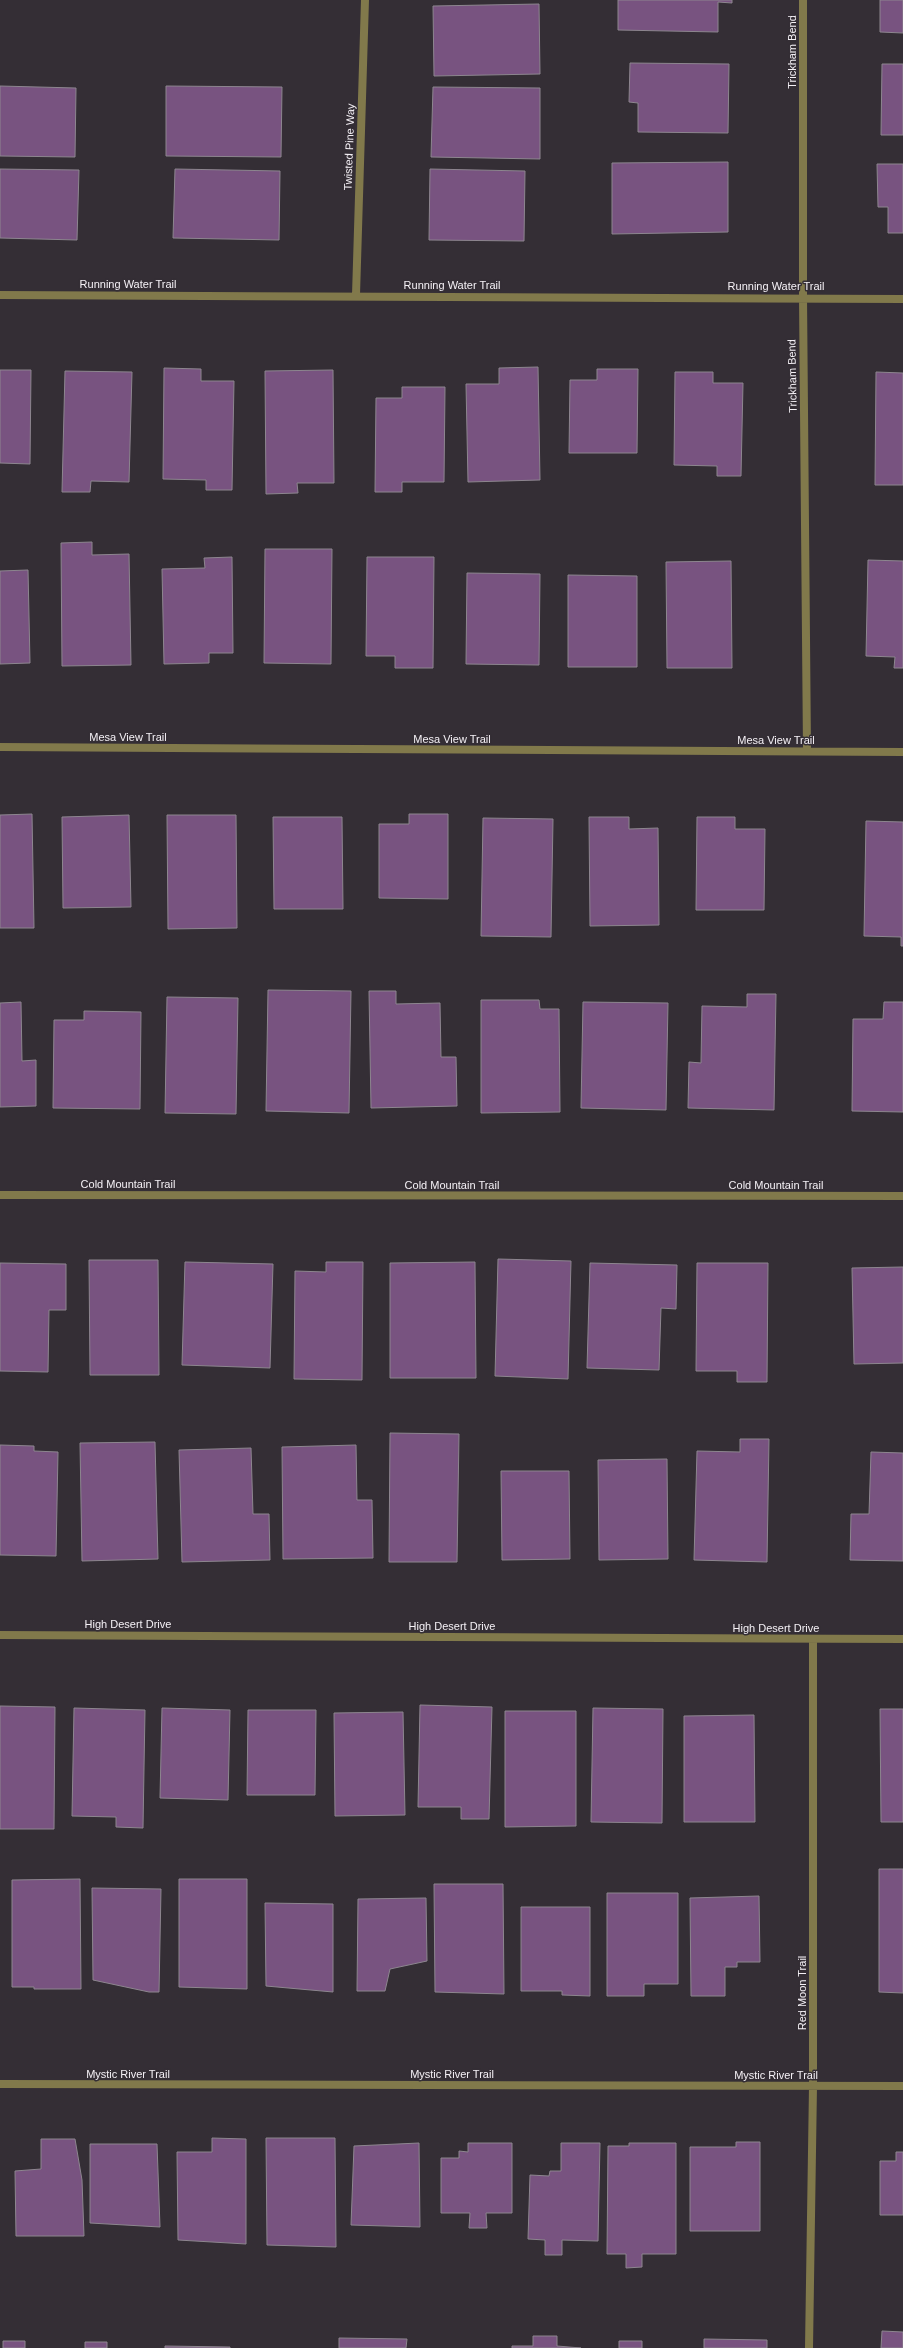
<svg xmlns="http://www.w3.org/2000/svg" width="903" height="2348" viewBox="0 0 903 2348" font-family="Arial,sans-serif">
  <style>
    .building { fill: #785380; stroke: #8d868f }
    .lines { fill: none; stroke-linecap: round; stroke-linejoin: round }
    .minor { stroke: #81794b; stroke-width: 8 }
    .labels { text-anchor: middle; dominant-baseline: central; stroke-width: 3; stroke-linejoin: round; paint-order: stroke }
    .street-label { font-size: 11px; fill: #f4f0f5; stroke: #342e35 }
  </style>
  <rect width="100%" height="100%" fill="#342e35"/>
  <path class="building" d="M618,0H732V3L718,2V32L618,30Z
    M880,0H903V33L880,32Z
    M539,4L540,74L434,76L433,6Z
    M630,63L729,64L728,133L638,132V103L629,102Z
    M882,64H903V135H881Z
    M0,86L76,88L75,157L0,156Z
    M166,86L282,87L281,157L166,156Z
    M433,87L540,88V159L431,157Z
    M728,162V232L612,234V163Z
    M877,164H903V233H888V207H878Z
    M0,169L79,170L77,240L0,238Z
    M175,169L280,171L279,240L173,238Z
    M430,169L525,171L524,241L429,240Z
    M538,367L540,480L468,482L466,384H499V368Z
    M164,368L201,369V381H234L232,490H206V480L163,479Z
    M597,369H638L637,453H569L570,380H597Z
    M0,370H31L30,464L0,463Z
    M333,370L334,483H297L298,493L266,494L265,371Z
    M65,371L132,372L129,482L91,481L90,492H62Z
    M675,372H713V383H743L741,476H717V466L674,465Z
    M876,372L903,373V485H875Z
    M402,387H445L444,482H402V492H375L376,398H402Z
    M92,542V555L129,554L131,665L62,666L61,543Z
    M265,549H332L331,664L264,663Z
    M232,557L233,653H209V663L164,664L162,569L205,568L204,558Z
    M367,557H434L433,668H395V656H366Z
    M868,560L903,561V668H894L895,657L866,656Z
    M731,561L732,668H667L666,562Z
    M28,570L30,663L0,664V571Z
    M467,573L540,574L539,665L466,664Z
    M568,575L637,576V667H568Z
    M32,814L34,928H0V815Z
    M409,814H448V899L379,898V824H409Z
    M129,815L131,907L63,908L62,817Z
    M167,815H236L237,928L168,929Z
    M273,817H342L343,909H274Z
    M589,817H629V829L658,828L659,925L590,926Z
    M697,817H735V829H765L764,910H696Z
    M483,818L553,819L551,937L481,936Z
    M866,821L903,822V946H901V937L864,936Z
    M268,990L351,991L349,1113L266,1111Z
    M369,991H396V1004L440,1003L441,1057H456L457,1106L371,1108Z
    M747,994H776L774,1110L688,1108L689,1062L701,1063L702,1006L747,1007Z
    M167,997L238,998L236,1114L165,1113Z
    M481,1000H539L540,1009H559L560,1112L481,1113Z
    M21,1002L22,1061L36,1060V1106L0,1107V1003Z
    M583,1002L668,1003L666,1110L581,1108Z
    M884,1002H903V1112L852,1111L853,1019H883Z
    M84,1011L141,1012L140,1109L53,1108L54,1020H84Z
    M498,1259L571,1261L568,1379L495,1376Z
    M89,1260H158L159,1375H90Z
    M185,1262L273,1264L270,1368L182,1365Z
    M326,1262H363L362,1380L294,1379L295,1271L326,1272Z
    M475,1262L476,1378H390V1263Z
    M0,1263L66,1264V1310H49L48,1372L0,1371Z
    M590,1263L677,1265L676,1309L661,1308L659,1370L587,1368Z
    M697,1263H768L767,1382H737V1371H696Z
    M903,1267V1363L854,1364L852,1268Z
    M390,1433L459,1434L457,1562H389Z
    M740,1439H769L767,1562L694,1560L697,1451L740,1452Z
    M155,1442L158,1559L82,1561L80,1443Z
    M0,1445L34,1446V1451L58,1452L56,1556L0,1555Z
    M356,1445L357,1500H372L373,1558L283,1559L282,1447Z
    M251,1448L253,1514H269L270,1560L182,1562L179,1450Z
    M871,1452L903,1453V1561L850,1560L851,1514H869Z
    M667,1459L668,1559L599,1560L598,1460Z
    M501,1471H569L570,1559L502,1560Z
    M420,1705L492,1707L489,1819H461V1807H418Z
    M0,1706L55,1707L54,1829H0Z
    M74,1708L145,1710L143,1828L116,1827V1817L72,1816Z
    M162,1708L230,1710L228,1800L160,1798Z
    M593,1708L663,1709L662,1823L591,1822Z
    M880,1709H903V1822H881Z
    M248,1710H316L315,1795H247Z
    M505,1711H576V1826L505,1827Z
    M403,1712L405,1815L335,1816L334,1713Z
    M754,1715L755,1822H684V1716Z
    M879,1869H903V1993L879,1992Z
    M80,1879L81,1989H34V1987H12V1880Z
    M179,1879H247V1989L179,1987Z
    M434,1884H503L504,1994L435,1992Z
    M92,1888L161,1889L159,1992H149L93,1980Z
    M607,1893H678V1984H644V1996H607Z
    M759,1896L760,1962H737V1967H725V1996H691L690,1898Z
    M426,1898L427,1961L390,1969L385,1991H357L358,1899Z
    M265,1903L333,1904V1992L266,1986Z
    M521,1907H590V1996L562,1995V1991H521Z
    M212,2138L246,2139V2244L178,2240L177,2152H212Z
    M266,2138H335L336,2247L267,2245Z
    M41,2139H75L82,2180L84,2236H16L15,2171L41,2169Z
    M736,2142H760V2231H690V2147H736Z
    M419,2143L420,2227L351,2225L354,2146Z
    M468,2143H512V2213H486L487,2228H469L470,2213H441V2158H459V2151L468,2152Z
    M561,2143H600L598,2241L562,2240V2255H545V2240L528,2239L530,2175L549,2176L550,2171H561Z
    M629,2143H676V2254H642V2267L626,2268V2254H607L608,2146H629Z
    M90,2144H157L160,2227L90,2223Z
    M896,2152H903V2215H880V2161H896Z
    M882,2331L903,2332V2348H881Z
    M533,2336H557V2346L581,2348H512V2346H533Z
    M339,2338L407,2339L406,2348H339Z
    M704,2339L767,2340V2348H704Z
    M3,2341H25V2348H3Z
    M619,2341H642V2348H619Z
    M85,2342H107V2348H85Z
    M165,2346L230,2347V2348H165Z"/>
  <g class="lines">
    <path class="minor" d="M803,0V297L807,751
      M0,295L903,299
      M356,295L365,0
      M0,747L903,752
      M0,1195L903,1196
      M0,1635L903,1639
      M0,2084L903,2086
      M809,2348L813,2086V1639"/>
  </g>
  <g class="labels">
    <g class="street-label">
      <text transform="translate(792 52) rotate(-90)">Trickham Bend</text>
      <text transform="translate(349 147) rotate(-88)">Twisted Pine Way</text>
      <text x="128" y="284">Running Water Trail</text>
      <text x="452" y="285">Running Water Trail</text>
      <text x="776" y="286">Running Water Trail</text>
      <text transform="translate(792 376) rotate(-91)">Trickham Bend</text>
      <text x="128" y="737">Mesa View Trail</text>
      <text x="452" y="739">Mesa View Trail</text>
      <text x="776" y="740">Mesa View Trail</text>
      <text x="128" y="1184">Cold Mountain Trail</text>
      <text x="452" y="1185">Cold Mountain Trail</text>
      <text x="776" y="1185">Cold Mountain Trail</text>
      <text x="128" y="1624">High Desert Drive</text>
      <text x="452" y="1626">High Desert Drive</text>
      <text x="776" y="1628">High Desert Drive</text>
      <text transform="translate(802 1993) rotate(-90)">Red Moon Trail</text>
      <text x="128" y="2074">Mystic River Trail</text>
      <text x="452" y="2074">Mystic River Trail</text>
      <text x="776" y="2075">Mystic River Trail</text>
    </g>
  </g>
</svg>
